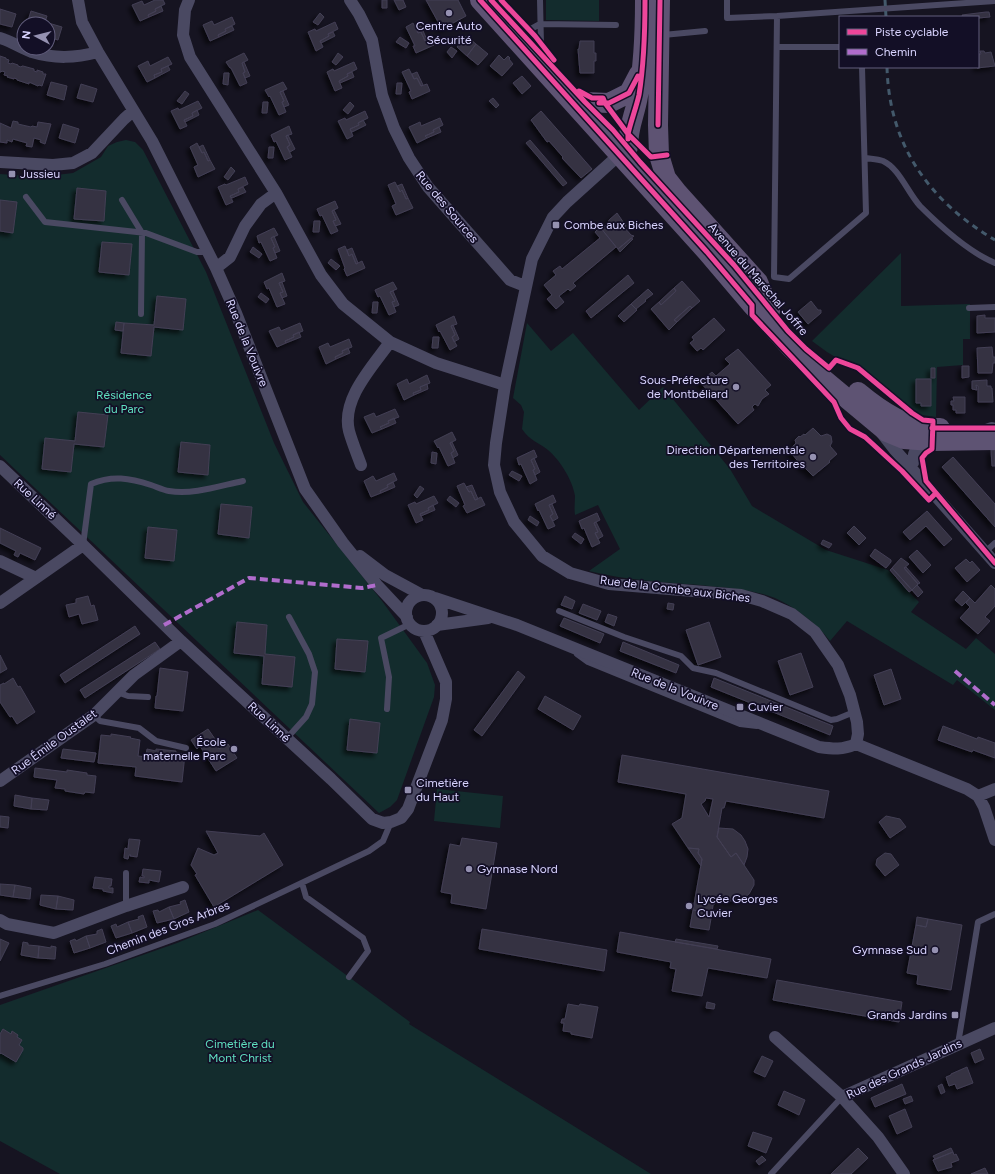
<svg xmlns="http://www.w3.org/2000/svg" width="995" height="1174" viewBox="0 0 995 1174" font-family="Figtree,sans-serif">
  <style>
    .green { fill: #132c2d }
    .building { fill: #343243; stroke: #433f54; fill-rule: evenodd; filter: url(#shadow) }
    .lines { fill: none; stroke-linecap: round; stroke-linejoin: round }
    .service { stroke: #4a4962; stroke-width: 6 }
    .minor { stroke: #4a4962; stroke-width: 12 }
    .primary { stroke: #5e5373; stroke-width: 20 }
    .rail { stroke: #43596b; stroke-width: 3; stroke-dasharray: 6 5; stroke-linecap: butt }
    .quiet { stroke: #b06ccc; stroke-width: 4; stroke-dasharray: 8 4; stroke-linecap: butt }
    .cycleway-casing { stroke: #130f26; stroke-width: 8 }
    .cycleway { stroke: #ed469a; stroke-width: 5 }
    .poi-dot { fill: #9591b1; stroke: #130f26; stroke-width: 1.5 }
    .labels { text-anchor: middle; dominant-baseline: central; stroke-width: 3.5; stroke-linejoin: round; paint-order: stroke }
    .poi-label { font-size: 12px; fill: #d9d4ff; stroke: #130f26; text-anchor: start }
    .street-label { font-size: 12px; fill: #d9d4ff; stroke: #130f26 }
    .park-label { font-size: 12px; fill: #5fe0c0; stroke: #130f26 }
  </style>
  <defs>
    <filter id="shadow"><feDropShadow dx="-3.5" dy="3.5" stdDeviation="2" flood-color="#0009"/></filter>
  </defs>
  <rect width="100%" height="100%" fill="#161421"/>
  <path class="green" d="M546,0H599V21L546,20Z
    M126,140L135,142L143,150L206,272L274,443L303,502L382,601L427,663L435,685L434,697L397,800L390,807L379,813L0,455V174L40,177L73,173L101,157L108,146L117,142Z
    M901,253V306L970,304V339H963V365L937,367L936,417L922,415L898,399L857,364L842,361L827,352L812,341Z
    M527,323L551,351L573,333L639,410L663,387L730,469L752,506L826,550L888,570L919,602L911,612L966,649L976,638L995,654V710L957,680L953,685L847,621L830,641C816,623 795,607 775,598C754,590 731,588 709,586C669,582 627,581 589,571L620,549L598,505L575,515C574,508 575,502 575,496C573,481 560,460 548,450C538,442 530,441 522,429L524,412L521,405L513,398Z
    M437,789L503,796L500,828L434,821Z
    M258,910L410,1022L409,1024L651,1174H60L0,1141V1005L177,943Z"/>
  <path class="building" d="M155,0H163L165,4L155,9L156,11L148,15L149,17L140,21L132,5L142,1L144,5Z
    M382,0H387V8H382Z
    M394,0H403L406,7L399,10Z
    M426,0H458L466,16L442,29Z
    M161,6L163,11L149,17L148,15L156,11L155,9Z
    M0,9L16,14L12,27L0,24Z
    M31,11L47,16L45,22L62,27L58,40L48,37V24H27Z
    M986,12H989L990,17L978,18V17H963L962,15Z
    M320,13L324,17L318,25L313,22Z
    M232,17L235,24L225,29L226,31L218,35L219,37L210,41L203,25L212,21L214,25Z
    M335,22L338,29L328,34L329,36L320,41L323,47L316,51L308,32L315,29L316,31Z
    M413,23L418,33L421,32L425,41L431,38L434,45L416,53L413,46H415L406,27Z
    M232,26L234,30L219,37L218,35L226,31L225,29Z
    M421,26L427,40L425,41L421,32L418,33L416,28Z
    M333,32L335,36L321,43L320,41L329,36L328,34Z
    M466,36L476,44L467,56L457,47Z
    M400,37L409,43L406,48L396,42Z
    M580,41H594V53H596V61H594V73H580L578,49H579Z
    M476,44L488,54L478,65L467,56Z
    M451,47L457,51L452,58L447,52Z
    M980,51H984L985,53L991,52L995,66L977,68L978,54H981Z
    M244,53L248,60L242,63L245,72L243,73L247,83L240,86L231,68H230L226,62Z
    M338,53L343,57L336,65L332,62Z
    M499,55L504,60L508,56L510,58L509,59L513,64L502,76L490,66Z
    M0,56L6,58V59L9,60L8,63L11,64L12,63L18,65V66L21,67L22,66H23L34,69V71L37,72V70L43,72V74H46L42,86L39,85L38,86L29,82V84L17,80V79L14,78V79L7,77L8,76L4,75L5,72L2,71L1,72H0Z
    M168,57L172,64L161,69L162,72L154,75L155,78L147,82L138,66L148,61L150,66Z
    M244,62L250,76L245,78L243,73L245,72L242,63Z
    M354,62L357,69L347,74L348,76L339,81L342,88L335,91L327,72L333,69L334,71Z
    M168,66L170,70L155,78L154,75L162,72L161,69Z
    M409,69L414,79L417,78L421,86L427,84L430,91L412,99L409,92L411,91L402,72Z
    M352,72L354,77L340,83L339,81L348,76L347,74Z
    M417,72L423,85L421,86L417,78L414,79L412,74Z
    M224,73H229L228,85L223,84Z
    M522,76L531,86L522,94L513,83Z
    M51,82L67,86L64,100L47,95Z
    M283,82L287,89L280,92L284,101L282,102L286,112L279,115L270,96L269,97L265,90Z
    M397,83H402L401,94H396Z
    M81,84L97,89L93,102L77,98Z
    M185,91L189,94L182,104L177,101Z
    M283,91L289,105L284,107L282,102L284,101L280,92Z
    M493,98L499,105L496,108L489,101Z
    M198,101L202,108L192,113L193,116L184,120L187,126L180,129L171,111L178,108L179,110Z
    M263,102H268L267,113H262Z
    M350,102L354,106L348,114L343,110Z
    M197,110L199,115L185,122L184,120L193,116L192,113Z
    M365,111L368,118L358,123L359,125L350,129L353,136L347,139L338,121L345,118L346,120Z
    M541,111L592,169L581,178L562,158L563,157L549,141L547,142L531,120Z
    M440,118L443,125L433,130L434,132L425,136L427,138L417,143L409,127L420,122L421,126Z
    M363,120L366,125L352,132L350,129L359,125L358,123Z
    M13,121L18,122V124L31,127L32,126L37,127L38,122L51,124L45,144L40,142L41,140L34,138L32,147L26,146L27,143L13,139L12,142L7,140V143L0,142V123L11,128Z
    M63,124L79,129L75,143L59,138Z
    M289,126L292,134L286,136L290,145L287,147L292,157L285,160L276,141L274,142L271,135Z
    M439,127L441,132L427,138L425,136L434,132L433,130Z
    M288,135L295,149L290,152L287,147L290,145L286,136Z
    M530,140L567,183L563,186L526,143Z
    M197,143L202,153L204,152L208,161L210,160L215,169L198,177L194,167L198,165L190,147Z
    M203,145L210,160L208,161L204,152L202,153L199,147Z
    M269,147H274L273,158H268Z
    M231,167L235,171L228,180L224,177Z
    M245,177L248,184L238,189L239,192L230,196L233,202L226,205L218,187L225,184L226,185Z
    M395,182L400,192L402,190L406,199L408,198L413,208L396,215L392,206L396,204L388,185Z
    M402,184L408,198L406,199L402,190L400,192L397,186Z
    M243,187L246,192L232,198L230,196L239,192L238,189Z
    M77,188L106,191L104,221L74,219Z
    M0,200L17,202L13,233L0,231Z
    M335,201L338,208L332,211L336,220L333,221L338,231L331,234L322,215L320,216L317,209Z
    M334,210L341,224L335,226L333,221L336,220L332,211Z
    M617,213L626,226L624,227L631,235L634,236L618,249L600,227L602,228L608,224L609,220Z
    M314,221H320L319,232H313Z
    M600,227L616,247L573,283L576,286L570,291L568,289L559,296L564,302L556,309L547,299L552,295L544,285L556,275L553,271L560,266L562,269L600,238L595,232Z
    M274,228L278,235L271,238L275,247L273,248L277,258L270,261L261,242L259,243L257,236Z
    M274,236L280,251L275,253L273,248L275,247L271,238Z
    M631,238L633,239L620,252L618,249Z
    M102,242L132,244L129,275L99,272Z
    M345,246L349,256L352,254L356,264L362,261L365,268L347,276L344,269L345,268L338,249Z
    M253,247L262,254L259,258L250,252Z
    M352,248L358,263L356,264L352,254L349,256L347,250Z
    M331,259L340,266L336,270L328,263Z
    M282,273L285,281L279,283L283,292L280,293L285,304L277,307L269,288L267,289L264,282Z
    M628,275L634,283L591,318L586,311Z
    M682,281L700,301L692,308L690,306L674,320L677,322L669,330L651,309L659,302L661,305L676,291L674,288Z
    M282,282L287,296L282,298L280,293L283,292L279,283Z
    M393,282L397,289L390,292L395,301L392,302L396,312L389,315L380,296L378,297L375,290Z
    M674,288L676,291L661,305L659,302Z
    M648,289L653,294L645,300L646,301L636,309L631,304Z
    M393,291L399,305L394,307L392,302L395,301L390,292Z
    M261,293L269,299L266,303L258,297Z
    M157,296L186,299L183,330L154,327L151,356L121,353L124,323L154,325Z
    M811,301L818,310H821V313L808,324L798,312Z
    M373,302H378L377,313H372Z
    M631,304L637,310L624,322L618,316Z
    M690,306L692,308L677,322L674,320Z
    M985,315V318H995V332L977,333V316Z
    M454,316L457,324L451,326L455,335L452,337L457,346L450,350L440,331L439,332L436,325Z
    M714,318L725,330L703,350L701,348L697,351L690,343L694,340L692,337Z
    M116,322L124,323L123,331L115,330Z
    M300,323L303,331L293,335L294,337L285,341L286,343L277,347L269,331L279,327L281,331Z
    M453,325L459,339L454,342L452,337L455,335L451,326Z
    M299,332L301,337L286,343L285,341L294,337L293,335Z
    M433,337H439L438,348H432Z
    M349,339L352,347L342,351L343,353L335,357L336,359L326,364L319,347L328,343L330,347Z
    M992,347L993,357H995V363H993L992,373H978L977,348Z
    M348,348L350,353L336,359L335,357L343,353L342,351Z
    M738,349L771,385L765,390L769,394L762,399L758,406L755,404L752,407L754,410L738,424L700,382L712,372L716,376L730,364L725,359Z
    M962,366H969V377L962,378Z
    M931,368H935V378H931Z
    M427,375L430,383L420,387L421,390L413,393L414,395L404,400L397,384L407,379L409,384Z
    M916,379H931V406H921V403H916Z
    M987,380V386H991V388H992L993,402H978V386L976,385L977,390L972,389V381Z
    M427,384L428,389L414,395L413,393L421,390L420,387Z
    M953,397H965V413H956V410H953V405H951V401H954Z
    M395,409L399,417L388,421L389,423L380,427L382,429L372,433L364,417L374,413L376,417Z
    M78,412L108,415L104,447L74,444L71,472L42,469L45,438L75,441Z
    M394,418L396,423L382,429L380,427L389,423L388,421Z
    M813,428L821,436L827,434L831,436L832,442L830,446L837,454L829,461L830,462L813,476L805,468L804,469L789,450L796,443L795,440L799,436L800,437L804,434L805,435Z
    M452,432L456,440L450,443L454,451L451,453L455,463L448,466L439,447L438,448L434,441Z
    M181,442L210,445L208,475L178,472Z
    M452,442L458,455L453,458L451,453L454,451L450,443Z
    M534,450L537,457L531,460L535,469L533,470L537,480L530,484L521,464L519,465L517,458Z
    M991,450H995V466H992Z
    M432,452L437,453L436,464L431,463Z
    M953,457L995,504V527L942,467Z
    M534,458L540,472L535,475L533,470L535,469L531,460Z
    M512,471L522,476L519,481L509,475Z
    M394,473L397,480L387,485L388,487L380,491L381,493L371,497L364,481L373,476L376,481Z
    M393,482L395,487L381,493L380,491L388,487L387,485Z
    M464,483L469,492L471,491L475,500L481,497L485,505L467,513L463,506L465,505L457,486Z
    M472,485L478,499L475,500L471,491L469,492L466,487Z
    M420,486L424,489L417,498L414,495Z
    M553,495L556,502L549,505L553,514L550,516L555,526L548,529L539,510L538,511L535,504Z
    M434,496L438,503L428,508L429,510L420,514L423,520L416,523L408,505L415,502L416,504Z
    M450,496L459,503L456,507L447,500Z
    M221,504L252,507L249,538L218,534Z
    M552,504L558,518L553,521L550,516L553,514L549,505Z
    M433,505L435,510L421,516L420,514L429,510L428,508Z
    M927,511L952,539L944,546L926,526L910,540L903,532Z
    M597,513L600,520L594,523L598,532L595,533L600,543L592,547L584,528L582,529L579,521Z
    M530,516L539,522L537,526L528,520Z
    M596,522L603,536L598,539L595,533L598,532L594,523Z
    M854,526L866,538L859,545L847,533Z
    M148,527L177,530L174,561L145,558Z
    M0,528L41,548L35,560L20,553L18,557L14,555L16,551L0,543Z
    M575,533L584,539L581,544L572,537Z
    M823,540L832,544L829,548L821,544Z
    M875,549L891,560V562L886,568L870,556Z
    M917,550L931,565L923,573L909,557Z
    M901,558L909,564L904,568L918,584L912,590L892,568Z
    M966,559L970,563L972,561L980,570L967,582L955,568Z
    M906,567L920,583L918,584L904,568Z
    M892,568L912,590L909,592L890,570Z
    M917,585L923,592L918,597L912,590Z
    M991,585L995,589V606L985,617L990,621L978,634L960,618L970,607L966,603L970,598L975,603Z
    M963,591L970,598L962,606L955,600Z
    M88,596L91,606L94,605L98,620L82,624L79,614L69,617L66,605L76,603V599Z
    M565,596L575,601L572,609L561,605Z
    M668,603L674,604L673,610L667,609Z
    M583,604L601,611L597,620L579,613Z
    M608,614L617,617L614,626L605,622Z
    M564,618L604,634L600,643L560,626Z
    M237,622L267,625L265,654L295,657L292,687L262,684L264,656L234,653Z
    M709,622L721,657L698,665L686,630Z
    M135,626L140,634L65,683L60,675Z
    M337,639L368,641L365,672L335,669Z
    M155,642L160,649L85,698L80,690Z
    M623,642L679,665L676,673L620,651Z
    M801,653L813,687L790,695L778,661Z
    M0,655L7,669L0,673Z
    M160,668L188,672L183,711L155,708L156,696H157Z
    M891,669L901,699L884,705L874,675Z
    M518,671L525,677L482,736L474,730Z
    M13,678L18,687L20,686L35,712L17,724L12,716L10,717L0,702V685L4,683V684Z
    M714,678L833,726L830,735L711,687Z
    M545,696L581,716L573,730L538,709Z
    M350,719L380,723L377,753L347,750Z
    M943,726L977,739L978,737L995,743V758L973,750L972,752L938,740Z
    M208,729L215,739L214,740L219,749L228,744L237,758L216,771L200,746L197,749L191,740Z
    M111,734L131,737L130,738L140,740L138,756L146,757L147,749L156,751V749L176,751V753L185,754L182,782L135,776L136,767L98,763L101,735L111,736Z
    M63,749L96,753L94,762L61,758Z
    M622,755L829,791L824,818L726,801L724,808H722L717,837L731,857L736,853L754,880V885L749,894L741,900L728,901H726L723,898L713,905L712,913L693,910L702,859L698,853L699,849L688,848L672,824L682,818L686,794L618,782ZM706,798L713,799L709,817L701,804L705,801Z
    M35,768L67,772V770L87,773V775L96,776L94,793L85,792L84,794L65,791V789L55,788L57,780L34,777Z
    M15,795L32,798L31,809L14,806Z
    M32,798L49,800L47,810L31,809Z
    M0,816L9,817L8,828L0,827Z
    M886,816L900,819L906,827L890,838L879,822Z
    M719,828L733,829L741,835L745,841L748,849L747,857L744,865L736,853L731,857L717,837Z
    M206,831L260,836L264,833L283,865L214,907L195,875L197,874L191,865L198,848L214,855L218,853Z
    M462,838L497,843L486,909L451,903L452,894L441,892L450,844L460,846Z
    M129,839L140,840L137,857L130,856L131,855H129L128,859L124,858L125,848L128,849Z
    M688,848L699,849L698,853L702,859L701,866Z
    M885,853L891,854L899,865L885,876L876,865L877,859Z
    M143,869L161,871L159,882L149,880V883L139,882L140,877L144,878V876H142Z
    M95,877L112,879L111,886H109V888H113V893L103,891V889L93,888Z
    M0,884L15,885L13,897L0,895Z
    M15,885L31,888L30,899L13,897Z
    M41,895L58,896L56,909L40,905Z
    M58,896L74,900L73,910L56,909Z
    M185,900L189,912L174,919L169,907L181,904L180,902Z
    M169,907L174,919L157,923L153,911L158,910L159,912Z
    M693,910L712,913L709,930L690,927Z
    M143,915L147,927L132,933L128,922L139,919L138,917Z
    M917,917L928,919L926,927L916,925Z
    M928,919L962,925L951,990L917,984L918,975L907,973L916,925L926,927Z
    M128,922L132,933L116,938L111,926L116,924L117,927Z
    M102,929L106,942L90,948L86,936L97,934V931Z
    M482,929L607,950L604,971L479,949Z
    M620,932L771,959L767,978L708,968L702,996L672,991L676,969L670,968L671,962L617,952Z
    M86,936L90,948L74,953L70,941L75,939L76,941Z
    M0,939L9,943L0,961Z
    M676,939L718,946L717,949L675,942Z
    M23,942L28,943V945L39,946L38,958L21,955Z
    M39,946L51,948V946L56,947L55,959L38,958Z
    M777,980L902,1002L899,1022L773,1000Z
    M707,1002L715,1004L714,1009L706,1008Z
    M568,1004L579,1006L580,1004L598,1007L592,1038L571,1034V1032L563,1031L564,1023H561L562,1019H565Z
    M3,1029L11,1034L12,1031L18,1035L17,1037L22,1040L19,1045L23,1048V1050L16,1062L1,1053L0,1054V1034Z
    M980,1049L984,1059L975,1063L971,1053Z
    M762,1056L773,1061L765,1077L754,1072Z
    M967,1067L973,1083L957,1089L955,1084L949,1086L946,1077L951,1075V1074Z
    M902,1084L906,1094L875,1107L871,1098Z
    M942,1084L945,1092L941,1094L938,1086Z
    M784,1091L805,1100L799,1115L778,1105Z
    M911,1096L913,1101L905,1104L903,1099Z
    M905,1109L912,1127L897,1134L889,1116Z
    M753,1132L772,1138L766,1153L748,1146Z
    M858,1148L868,1158L851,1174H831Z
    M951,1148L953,1152L933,1160L935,1159L933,1156Z
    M953,1152L954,1155L956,1154L959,1160L951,1163L952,1167L938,1171L933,1160Z
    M762,1156L766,1160L759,1165L756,1161Z
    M985,1168L988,1174H971Z"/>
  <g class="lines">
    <path class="service" d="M540,0L541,44L544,58
      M727,0V18L777,16L995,1
      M777,16L774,277L789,279L866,213L862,67
      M520,32L529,30L540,24L616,25
      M663,35L705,31
      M777,47H840
      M865,158C870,159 877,159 883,161C899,168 908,193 920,206C940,226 969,252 995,263
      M26,197L45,222L146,233L197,252H208
      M122,200L142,233L141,314
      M969,308L995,307
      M83,545L91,484C112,475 130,478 151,485C157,487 163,490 169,491C193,495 219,486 243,481
      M985,552L995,543
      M559,611L624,637L681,656L693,668L716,673L831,720L837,719L854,712
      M577,654L588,662L740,724L757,726
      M117,692L128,696L148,697
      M387,709L389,677L381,638L410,624
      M94,715L100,721L139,728L156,741L186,748
      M287,738L306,717L312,704L315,672L309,654L289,617
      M302,883L306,897L363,938L368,951L349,977
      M126,906V873
      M0,996L105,964L215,924L369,851L383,841L391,822
      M958,1044L978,922L995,914
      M771,1174L842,1097"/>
    <path class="minor" d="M78,0L82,22L98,52L152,141L216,268L236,313L305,489L343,543L377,585L407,617
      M189,0L185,10L183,35L190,57L276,193L321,275L343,304L390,342L436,363L505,385
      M350,0L359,14L372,40L382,95L394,128L409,158L428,187L510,280L525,286
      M0,38C11,41 21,48 32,52C55,59 75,58 98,52
      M619,155L567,202L553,217L532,259L505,385L496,443L494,465L500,492L514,522L542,556L570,573L609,584L741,595L762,601L792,614L815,632L838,665L850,695L857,722L858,734L856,744
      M0,162L53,165L73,163L92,153L124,119L133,111
      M216,268L230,257L245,226L261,204L276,193
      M881,432L895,450L995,563
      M972,435L992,428
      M913,463C913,449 917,447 930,442
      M361,465C357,454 352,442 349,431C341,399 373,366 390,342
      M0,466L83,545L181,641L331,779L372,819L383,823L391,822L401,818L408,809L442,720L446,699V682L424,631
      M360,556L385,575L422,595
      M0,561L36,578
      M406 613a18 18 0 1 1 36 0a18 18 0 1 1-36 0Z
      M435,598L517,625L819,747C834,749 842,750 856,744
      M0,603L83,545
      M437,625L488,618
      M856,744L967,789L978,796L984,807L995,840
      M0,781L94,715L134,675L181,641
      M978,796L995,789
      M0,920L7,924L54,933L126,906L183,887
      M775,1037L842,1097L878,1137L904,1174
      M842,1097L995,1028"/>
    <path class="primary" d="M480,0L707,252L752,305L791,348L821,377L887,432L904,439L931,441L995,440
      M660,0L658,125L659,155L666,178L677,192L758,282L770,311
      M585,102L609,103L629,93L639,74
      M628,147C628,126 635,115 638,96C644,64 645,32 645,0
      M858,392C882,412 907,429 940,428"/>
    <path class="rail" d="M885,0L886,17
      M887,67C889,145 929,201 995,240"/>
    <path class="quiet" d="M164,625L249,578L362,588L377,585
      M955,671L995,705"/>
    <defs>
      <path id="cycleway" d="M480,0L707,252L752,305V315L834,402L841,418L850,429L865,437L902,471L929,500L935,494
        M491,0L585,102L613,130L640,162L734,265L788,331L806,349L829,368L836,360L858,368L912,413L923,420L933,421L932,449L926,453L922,458L926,481L995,563
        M501,0L535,36L554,60
        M579,91L592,98H603L605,103L628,134L651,157L667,155
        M599,103H609L629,93L638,76
        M658,125L660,0
        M628,139V134C631,121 636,108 639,95C644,64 645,32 645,0
        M932,428H995"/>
    </defs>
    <use href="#cycleway" class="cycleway-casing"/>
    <use href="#cycleway" class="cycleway"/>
  </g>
  <g class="poi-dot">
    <circle cx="449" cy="13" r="4"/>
    <rect x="8" y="170" width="8" height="8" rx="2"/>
    <rect x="552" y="221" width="8" height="8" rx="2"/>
    <circle cx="736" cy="387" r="4"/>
    <circle cx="813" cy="457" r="4"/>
    <rect x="736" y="703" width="8" height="8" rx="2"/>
    <circle cx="234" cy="749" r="4"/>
    <rect x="404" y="786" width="8" height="8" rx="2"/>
    <circle cx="469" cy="869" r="4"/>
    <circle cx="689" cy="906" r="4"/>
    <circle cx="935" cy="950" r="4"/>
    <rect x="951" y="1011" width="8" height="8" rx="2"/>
  </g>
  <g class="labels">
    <g class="poi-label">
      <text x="449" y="26" text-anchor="middle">Centre Auto<tspan x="449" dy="14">Sécurité</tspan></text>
      <text x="20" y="174">Jussieu</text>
      <text x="564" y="225">Combe aux Biches</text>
      <text x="728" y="380" text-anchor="end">Sous-Préfecture<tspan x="728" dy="14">de Montbéliard</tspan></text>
      <text x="805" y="450" text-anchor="end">Direction Départementale<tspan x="805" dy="14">des Territoires</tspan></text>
      <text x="748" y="707">Cuvier</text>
      <text x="226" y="742" text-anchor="end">École<tspan x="226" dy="14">maternelle Parc</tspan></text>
      <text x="416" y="783">Cimetière<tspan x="416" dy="14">du Haut</tspan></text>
      <text x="477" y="869">Gymnase Nord</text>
      <text x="697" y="899">Lycée Georges<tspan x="697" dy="14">Cuvier</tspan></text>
      <text x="927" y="950" text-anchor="end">Gymnase Sud</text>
      <text x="947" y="1015" text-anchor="end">Grands Jardins</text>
    </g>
    <g class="street-label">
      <text transform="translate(447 207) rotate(50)">Rue des Sources</text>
      <text transform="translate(758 279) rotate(49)">Avenue du Maréchal Joffre</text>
      <text transform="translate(247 343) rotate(68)">Rue de la Vouivre</text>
      <text transform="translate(35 499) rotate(43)">Rue Linné</text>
      <text transform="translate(675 589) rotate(7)">Rue de la Combe aux Biches</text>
      <text transform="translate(675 689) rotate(22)">Rue de la Vouivre</text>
      <text transform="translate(269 722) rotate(43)">Rue Linné</text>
      <text transform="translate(54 742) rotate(-36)">Rue Émile Oustalet</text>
      <text transform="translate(168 928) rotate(-21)">Chemin des Gros Arbres</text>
      <text transform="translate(904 1069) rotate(-25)">Rue des Grands Jardins</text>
    </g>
    <g class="park-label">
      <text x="124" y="395">Résidence<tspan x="124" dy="14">du Parc</tspan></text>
      <text x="240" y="1044">Cimetière du<tspan x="240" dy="14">Mont Christ</tspan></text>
    </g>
  </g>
  <rect x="839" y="16" width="140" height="52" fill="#130f26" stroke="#625e7d"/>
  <rect x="847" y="29" width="20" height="6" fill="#ed469a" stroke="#625e7d"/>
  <text x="875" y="36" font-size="12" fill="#d9d4ff">Piste cyclable</text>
  <rect x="847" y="49" width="20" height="6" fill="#b06ccc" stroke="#625e7d"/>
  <text x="875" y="56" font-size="12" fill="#d9d4ff">Chemin</text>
  <g transform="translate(36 36) rotate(277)"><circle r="19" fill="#130f26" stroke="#625e7d"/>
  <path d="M0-3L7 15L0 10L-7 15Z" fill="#9591b1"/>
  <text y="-6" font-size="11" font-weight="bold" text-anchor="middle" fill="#d9d4ff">N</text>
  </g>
</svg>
